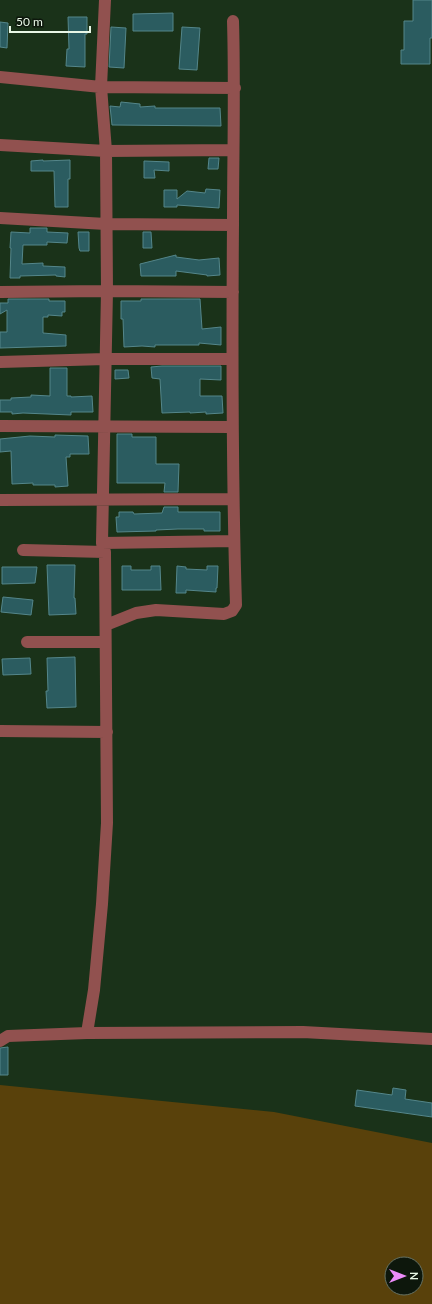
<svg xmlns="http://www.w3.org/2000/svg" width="432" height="1304" viewBox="0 0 432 1304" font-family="Lato,sans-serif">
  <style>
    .green { fill: #59410b; fill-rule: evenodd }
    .building { fill: #2b5c60; stroke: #54868a }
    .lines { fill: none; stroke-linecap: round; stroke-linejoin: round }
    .minor { stroke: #91514f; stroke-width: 12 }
  </style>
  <rect width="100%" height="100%" fill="#1a3219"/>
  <path class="green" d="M0,1085L274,1112L432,1143V1304H0ZM392,1264H416V1288H392Z"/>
  <path class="building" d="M413,0H432V38H430V64H401V50H404V21H413Z
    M173,13V31H133V14Z
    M68,17H87V34H85V67L66,66L67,49H69Z
    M0,22L8,23L7,48L0,47Z
    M111,27L126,28L124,68L109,67Z
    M182,27L200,28L197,70L179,69Z
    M121,102L140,104V107L155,106V108H220L221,126L112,125L110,106L120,107Z
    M209,158H219L218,169H208Z
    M43,160V161L70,160V179H68V207H55L54,171H31V161Z
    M144,161L169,162V171L154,170L155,178H144Z
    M206,189L220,190L219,208L177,205V207H164V190H177V199L187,191L205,193Z
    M30,228H47V232L68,233L67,243L47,242V245H23L22,264L43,263V266L65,267V277L56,276V275L20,276V278H10L11,248H10L11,232L30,233Z
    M78,232H89V251H80L79,248Z
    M143,232H151L152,248H143Z
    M176,255V257L199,260L219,258L220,275L207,276V275L176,271V276H141L140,264Z
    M8,299H49V301H65V312H62V316L48,315V317H43V333L66,335V346L0,348V332H7V310L0,314V303H8Z
    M141,299H200L202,329L221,327V345L199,343V345H155V347L142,346L124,347L123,319H121V301H141Z
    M162,366H221V380L200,379V396H222L223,413L206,414V412L190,413V412L162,413L160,379L152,378L151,367Z
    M50,368H67V396H71V397L92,396L93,412H71V415L23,413L12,414V412H0V400H11V398L31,397V395L50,396Z
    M115,370H128L129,378L115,379Z
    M117,434H132V437H156V464H179L178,492H164L165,483H117Z
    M55,435L88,436L89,454H70V457H66L68,486L55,487V485H33V483L12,484L11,451L0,452V439L30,436L55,437Z
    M164,507H178V512H220V531H204V529H178L156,530V531L117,532L116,517H119V512H133L134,514L162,513Z
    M47,565H75L74,598H75L76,614L49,615Z
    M122,566H131V570H151V566H160L161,590H122Z
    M177,566L186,567V569L207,570V566H218L217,588H216V592L186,590V593H176Z
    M2,567H37L35,583L2,584Z
    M3,597L33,600L31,615L1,612Z
    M75,657L76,707L47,708L46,691H48L47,658Z
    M30,658L31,674L3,675L2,659Z
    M8,1047V1075H0V1048Z
    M393,1088L406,1090L405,1099L432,1103V1117L355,1106L357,1090L392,1095Z"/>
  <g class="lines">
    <path class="minor" d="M0,77L101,87L235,88
      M0,145L106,151L233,150
      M0,218L106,224L233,225
      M0,292L107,291L233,292
      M0,362L105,359H232
      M0,426L232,427
      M0,500L233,499
      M102,543L234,541
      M23,550L105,552
      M106,625L136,613L156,610L224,614L232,611L236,605C232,478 232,351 233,224C233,156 235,89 233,21
      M27,642H105
      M0,731L107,732
      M87,1033L94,990L102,904L107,823L105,552L102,543L107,291L106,151L101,87L105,0
      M0,1041L8,1036L87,1033L303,1032L432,1039"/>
  </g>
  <g transform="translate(404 1276) rotate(90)"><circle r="19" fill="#0d170c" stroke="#657163"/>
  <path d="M0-3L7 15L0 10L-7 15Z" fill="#ed8cfa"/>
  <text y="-6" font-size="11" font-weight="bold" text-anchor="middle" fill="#e8f7e6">N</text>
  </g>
  <path d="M10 26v6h80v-6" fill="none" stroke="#e8f7e6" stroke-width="2"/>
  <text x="16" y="26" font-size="12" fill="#e8f7e6" stroke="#0d170c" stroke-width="3" paint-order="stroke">50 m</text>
</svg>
